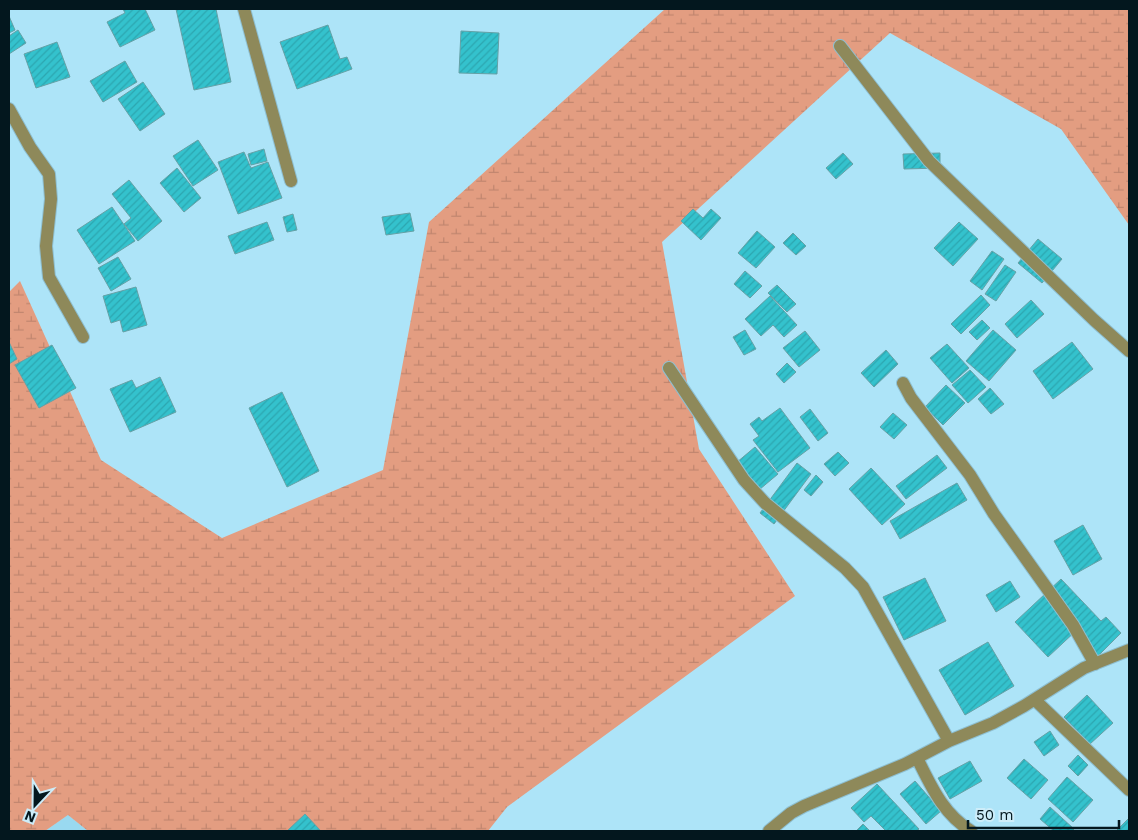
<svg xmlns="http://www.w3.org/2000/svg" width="1138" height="840" viewBox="0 0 1138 840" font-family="'Work Sans',sans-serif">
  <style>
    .built { fill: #99d9f0 }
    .wetland { fill: url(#wetland-marsh) }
    .building { fill: url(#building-hatch); stroke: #65a1a6 }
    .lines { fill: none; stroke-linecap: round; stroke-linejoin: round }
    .street-casing { stroke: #8ebfd1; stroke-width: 14 }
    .street { stroke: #8e895a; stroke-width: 12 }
  </style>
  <defs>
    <pattern id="wetland-marsh" width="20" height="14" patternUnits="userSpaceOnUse" patternTransform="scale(1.25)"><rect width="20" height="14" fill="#e39d81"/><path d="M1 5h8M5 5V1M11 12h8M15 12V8" fill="none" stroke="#c1866f"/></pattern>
    <pattern id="building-hatch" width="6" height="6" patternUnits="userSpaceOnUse" patternTransform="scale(1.25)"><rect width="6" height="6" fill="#34c2cd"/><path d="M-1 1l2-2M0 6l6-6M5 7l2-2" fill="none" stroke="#2ca6b0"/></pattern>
  </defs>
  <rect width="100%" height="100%" fill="#ade4f8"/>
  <path class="built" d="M68,815L88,831H45Z"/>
  <path class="wetland" d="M665,9H1129V225L1061,129L890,33L662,242L699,449L795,596L507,807L488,831H88L68,815L45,831H9V292L20,281L101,460L222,538L383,470L429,222Z"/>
  <path class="building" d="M123,9H145L155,30L120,47L107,22L125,13Z
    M176,9H216L231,82L194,90Z
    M9,16L15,30L9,33Z
    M328,25L340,59L347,57L352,69L297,89L280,42Z
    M18,30L26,43L9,54V36Z
    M461,31L499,33L497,74L459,73Z
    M57,42L70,77L36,88L24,54Z
    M125,61L137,82L103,102L90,81Z
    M143,82L165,114L140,131L118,99Z
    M198,140L218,170L193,186L173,156Z
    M264,149L267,161L251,165L248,154Z
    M244,152L251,168L268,162L282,198L238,214L218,162Z
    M843,153L853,164L836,179L826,168Z
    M940,153V168L904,169L903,154Z
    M177,168L201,198L184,212L160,183Z
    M129,180L162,221L138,241L124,224L131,218L112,194Z
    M112,207L135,241L99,264L77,230Z
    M693,209L703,218L711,209L721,218L701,240L681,221Z
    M410,213L414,231L386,235L382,217Z
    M293,214L297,230L287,232L283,217Z
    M267,222L274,240L235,254L228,236Z
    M959,222L978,239L953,266L934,248Z
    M757,231L775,247L756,268L738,253Z
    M793,233L806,246L796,255L783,243Z
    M1038,239L1062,259L1042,283L1018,263Z
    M992,251L1004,259L982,290L970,281Z
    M118,257L131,279L111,291L98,268Z
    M1005,265L1016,272L996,301L985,294Z
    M745,271L762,286L750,298L734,284Z
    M777,285L796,304L787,312L768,293Z
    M136,287L147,325L123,332L120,320L111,323L103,296Z
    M981,295L990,305L961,334L951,324Z
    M770,296L797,325L784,337L773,325L761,336L745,319Z
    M1031,300L1044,314L1017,338L1005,324Z
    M982,320L990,328L977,340L969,332Z
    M745,330L756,349L744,355L733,337Z
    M993,330L1016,350L989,381L966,361Z
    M805,331L820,350L799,367L783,348Z
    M9,342L17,359L9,364Z
    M1072,342L1093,369L1053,399L1033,371Z
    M947,344L969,368L952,383L930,358Z
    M52,345L76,388L39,408L15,365Z
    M886,350L898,364L874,387L861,373Z
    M787,363L796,372L784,383L776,374Z
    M970,370L986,387L968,403L952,385Z
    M160,377L176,412L130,432L110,389L132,380L136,388Z
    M946,385L965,403L943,425L925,407Z
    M990,388L1004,404L991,414L978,399Z
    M282,392L319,471L287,487L249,408Z
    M780,408L810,448L778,472L753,440L759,436L750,424L759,417L762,421Z
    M810,409L828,433L818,441L800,417Z
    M893,413L907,425L894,439L880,427Z
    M755,447L778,474L753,495L730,468Z
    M838,452L849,463L835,476L824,464Z
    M937,455L947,468L906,499L896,486Z
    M797,463L811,474L774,524L760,513Z
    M871,468L905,504L882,525L849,489Z
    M816,475L823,482L811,496L804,490Z
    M957,483L967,500L900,539L890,521Z
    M1083,525L1102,559L1073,575L1054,541Z
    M925,578L946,621L904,640L883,597Z
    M1061,579L1101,621L1106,617L1121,633L1092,662L1079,649L1089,639L1079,628L1048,657L1015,622Z
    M1010,581L1020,597L996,612L986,595Z
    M988,642L1014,686L965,715L939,670Z
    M1087,695L1113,723L1090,744L1064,717Z
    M1050,731L1059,745L1044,756L1034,742Z
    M1078,755L1088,765L1078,776L1068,766Z
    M1024,759L1048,780L1031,799L1007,778Z
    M970,761L982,781L950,799L938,778Z
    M1067,777L1093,800L1073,822L1048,799Z
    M915,781L941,811L926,824L900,794Z
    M877,784L919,829L916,831H886L871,816L864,822L851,808Z
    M1050,807L1074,829L1071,831H1054L1040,819Z
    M305,814L320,830L289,831L288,830Z
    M1129,818V831H1116Z
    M863,824L870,831H856Z"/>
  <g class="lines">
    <defs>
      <path id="street" d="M244,9L291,181
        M840,46L929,161L1094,320L1129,351
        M9,109L30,147L49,174L51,199L46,246L49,277L83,337
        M669,368L744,480L765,503L845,568L863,587L949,741
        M903,383L911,398L970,475L994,514L1073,625L1095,664
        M1035,700L1129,790
        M917,758C931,786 943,814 971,831
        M769,831L791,813L804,806L905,764L949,741L993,723L1024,706L1084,668L1129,650"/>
    </defs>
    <use href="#street" class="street-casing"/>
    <use href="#street" class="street"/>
  </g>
  <rect width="1138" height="840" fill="none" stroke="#03171e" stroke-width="20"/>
  <g transform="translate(35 805) rotate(202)" stroke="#cdedf9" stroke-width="4" paint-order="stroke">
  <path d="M0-4L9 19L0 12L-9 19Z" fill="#03171e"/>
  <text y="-8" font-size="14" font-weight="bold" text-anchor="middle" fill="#03171e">N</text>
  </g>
  <path d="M968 820v8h151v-8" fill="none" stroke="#03171e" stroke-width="2.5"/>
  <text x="976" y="820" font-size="15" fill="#03171e" stroke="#cdedf9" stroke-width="4" paint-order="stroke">50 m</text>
</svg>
